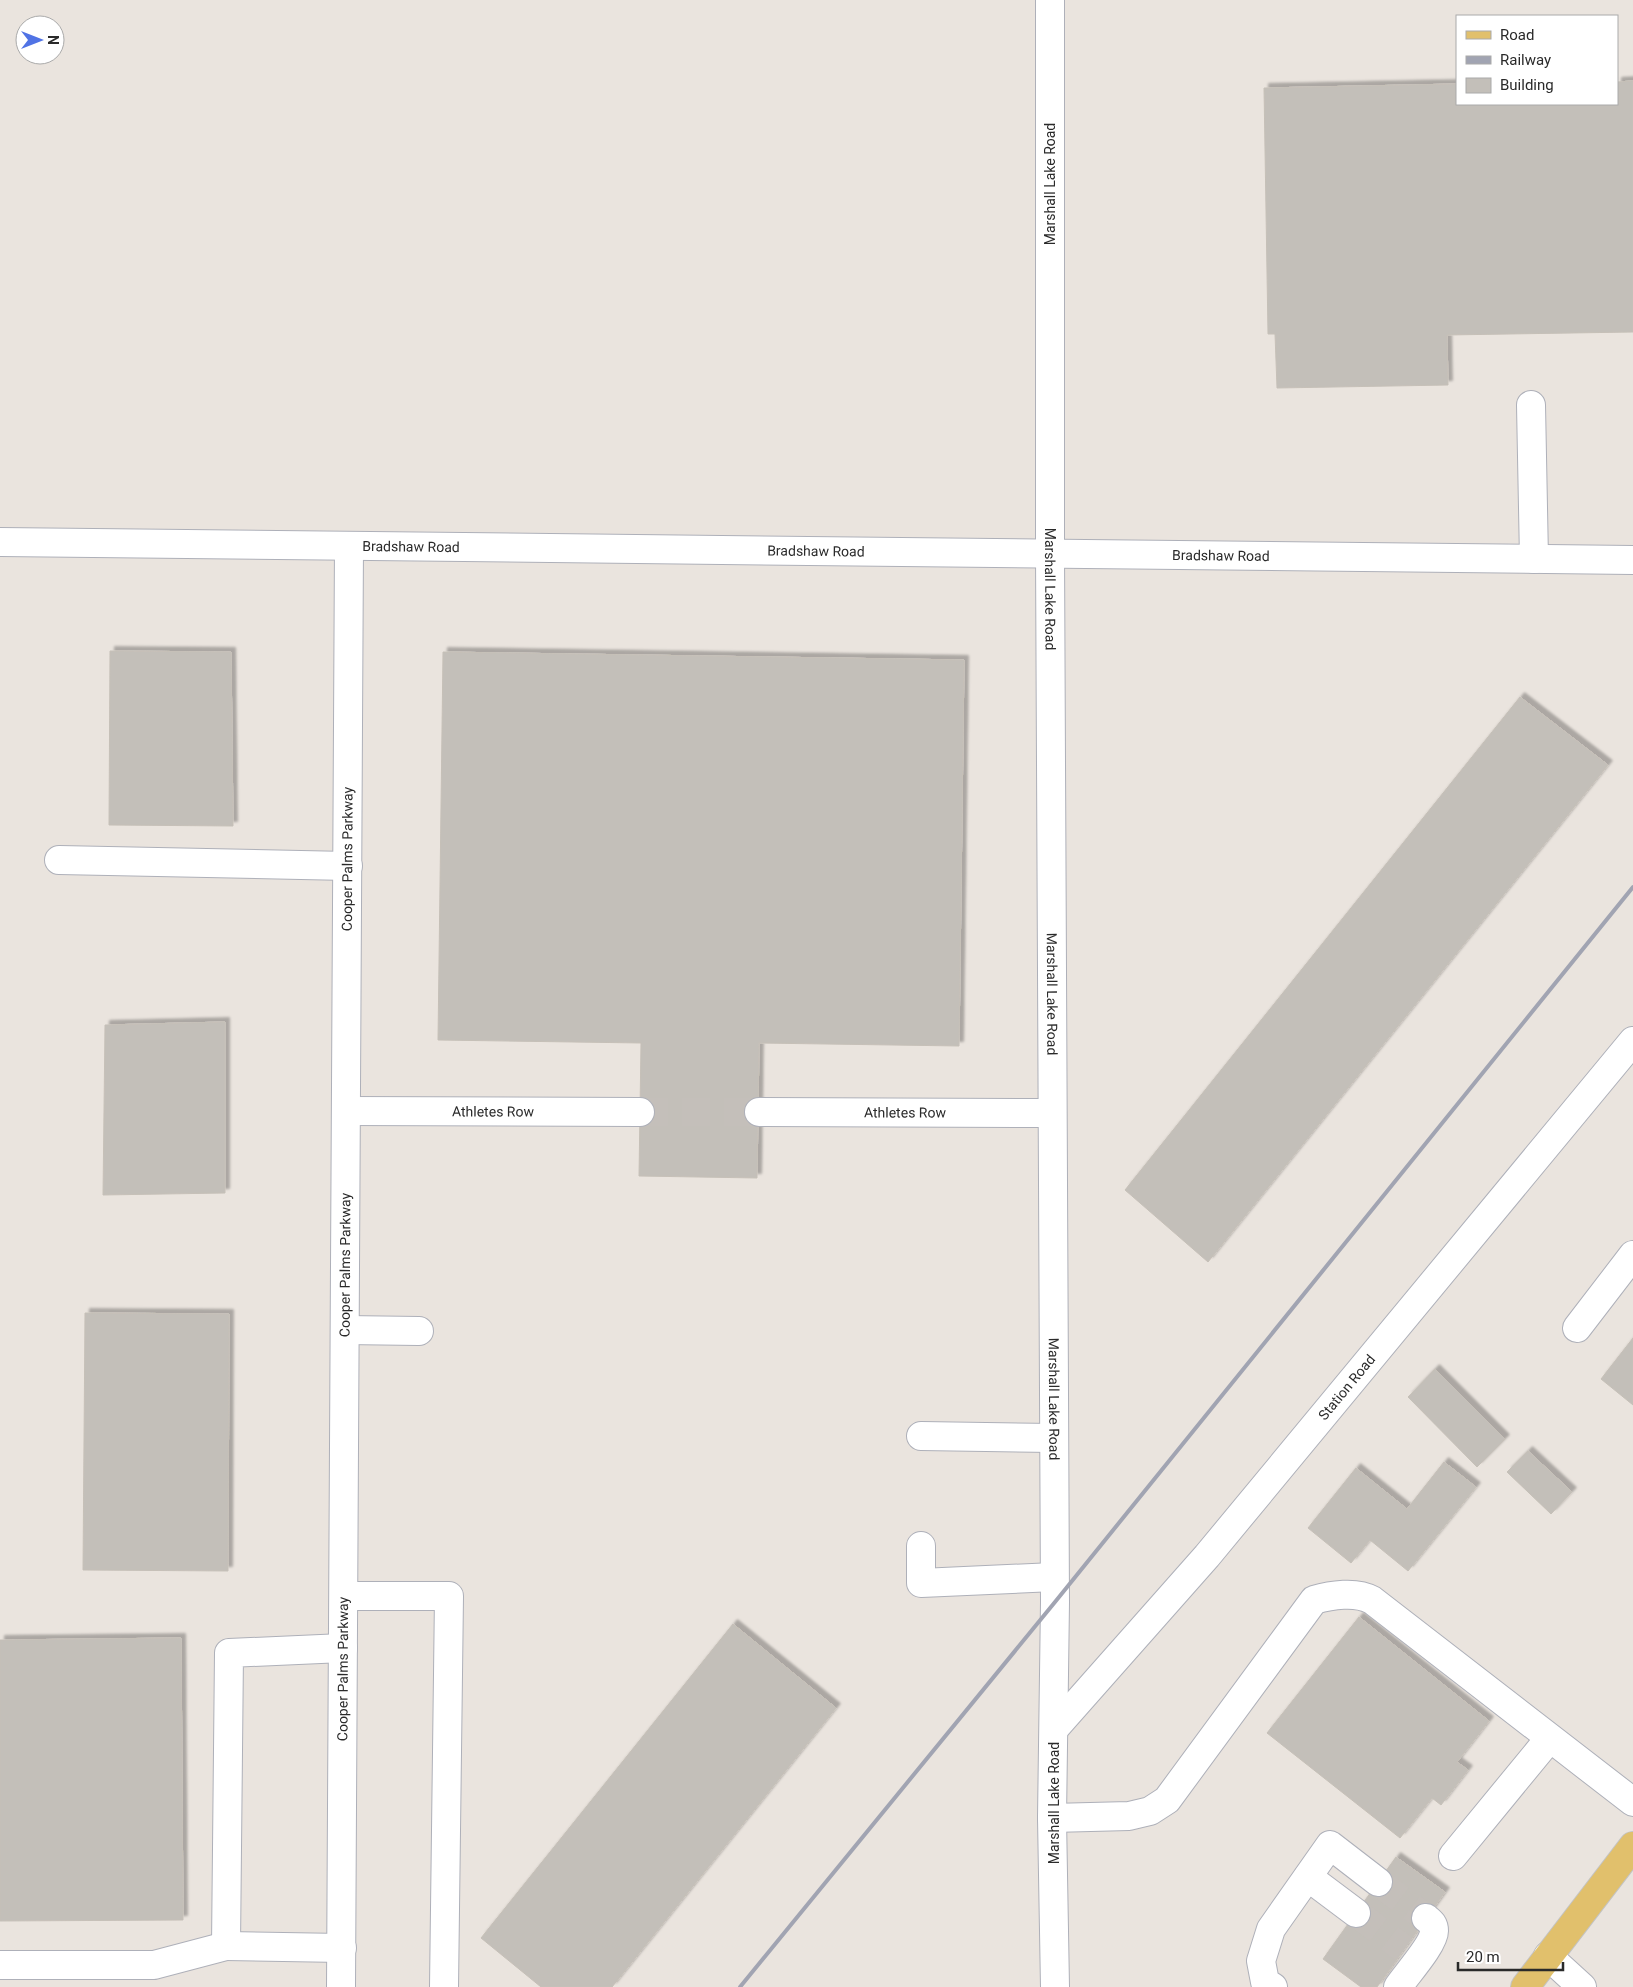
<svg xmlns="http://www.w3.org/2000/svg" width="1633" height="1987" viewBox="0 0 1633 1987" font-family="Roboto,sans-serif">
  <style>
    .building { fill: #c3bfb9; stroke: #c6c0b8; filter: url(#shadow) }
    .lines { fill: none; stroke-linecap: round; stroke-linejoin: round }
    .minor-tunnel { stroke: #c4bfba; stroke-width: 28; stroke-dasharray: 28 14; stroke-linecap: butt }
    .minor-casing { stroke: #aeb0b9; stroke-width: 30 }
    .major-casing { stroke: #c3c3c3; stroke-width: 30 }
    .minor { stroke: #fff; stroke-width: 28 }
    .major { stroke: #e1c06c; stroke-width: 28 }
    .rail { stroke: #a1a4b2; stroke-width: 4 }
    .labels { text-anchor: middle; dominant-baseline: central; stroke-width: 4; stroke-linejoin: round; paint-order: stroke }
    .street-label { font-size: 14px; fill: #2a2a2a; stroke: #fff }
  </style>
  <defs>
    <filter id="shadow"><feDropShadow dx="4.5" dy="-4.5" stdDeviation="1" flood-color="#0004"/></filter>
  </defs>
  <rect width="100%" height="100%" fill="#eae4de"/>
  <path class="building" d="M1633,81V332L1447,335L1448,385L1277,388L1275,334H1268L1264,88L1457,84V104H1617V82Z
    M110,651L231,652L233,826L109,825Z
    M443,652L964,660L959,1046L759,1043L757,1178L639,1176L641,1043L438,1040Z
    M1520,697L1608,765L1208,1262L1125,1190Z
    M225,1022V1193L103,1195L105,1025Z
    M85,1313L229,1314L228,1571L83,1570Z
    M1633,1338V1405L1601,1379Z
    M1435,1369L1505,1439L1477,1467L1408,1397Z
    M1528,1451L1572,1492L1551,1514L1507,1472Z
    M1444,1462L1476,1487L1408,1571L1370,1540L1351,1563L1308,1528L1356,1468L1407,1509Z
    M1359,1617L1489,1721L1457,1762L1468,1770L1441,1805L1432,1798L1400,1838L1267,1733Z
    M733,1624L836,1708L612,1987H541L481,1938Z
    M181,1638L183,1920L0,1921V1640Z
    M1396,1857L1445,1892L1377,1987H1361L1323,1959Z"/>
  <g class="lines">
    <path class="minor-tunnel" d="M640,1112H759
      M1378,1882L1426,1918
      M1356,1913L1404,1949"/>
    <defs>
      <g id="minor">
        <path id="s1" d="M1050,0V553L1055,1602L1052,1818L1055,1987"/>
        <path d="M1531,405L1534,559"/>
        <path id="s2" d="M0,542L1633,560"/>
        <path d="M59,860L348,866"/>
        <path id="s3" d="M347,1111L640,1112"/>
        <path id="s4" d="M759,1112L1052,1113"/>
        <path d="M1577,1328L1633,1255"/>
        <path d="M345,1330L419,1331"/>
        <path d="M921,1436L1053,1438"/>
        <path d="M921,1546V1583L1054,1577"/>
        <path d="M344,1596H449L444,1987"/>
        <path id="s5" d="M1054,1729L1207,1556L1633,1041"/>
        <path d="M1052,1818L1129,1816L1150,1811L1167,1800L1314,1600C1331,1595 1356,1591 1372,1600L1633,1802"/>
        <path d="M1453,1856L1549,1739"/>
        <path d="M1308,1877L1356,1913"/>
        <path d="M226,1946L342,1948"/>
        <path d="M1548,1956L1582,1987"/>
        <path d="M0,1965H154L226,1946L229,1653L343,1648"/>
        <path id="s6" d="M341,1987L349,546"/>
        <path d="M1273,1987L1265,1982L1261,1961L1271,1929L1330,1845L1378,1882"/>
        <path d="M1398,1987C1406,1975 1434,1944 1434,1931C1434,1924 1431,1922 1426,1918"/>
      </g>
      <path id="major" d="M1525,1987L1633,1846"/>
    </defs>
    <use href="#minor" class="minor-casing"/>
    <use href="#major" class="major-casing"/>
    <use href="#minor" class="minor"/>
    <use href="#major" class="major"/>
    <path class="rail" d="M740,1987L1055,1602L1633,887"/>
  </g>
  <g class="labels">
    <g class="street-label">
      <text transform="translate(1050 184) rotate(-90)">Marshall Lake Road</text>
      <text stroke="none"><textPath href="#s2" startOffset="411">Bradshaw Road</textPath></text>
      <text stroke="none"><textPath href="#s2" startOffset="816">Bradshaw Road</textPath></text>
      <text stroke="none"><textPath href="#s2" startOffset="1221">Bradshaw Road</textPath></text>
      <text stroke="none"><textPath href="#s1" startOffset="589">Marshall Lake Road</textPath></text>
      <text stroke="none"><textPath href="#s6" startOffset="1128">Cooper Palms Parkway</textPath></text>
      <text stroke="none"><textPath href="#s1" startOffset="994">Marshall Lake Road</textPath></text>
      <text stroke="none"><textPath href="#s3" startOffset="146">Athletes Row</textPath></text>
      <text stroke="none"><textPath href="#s4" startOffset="146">Athletes Row</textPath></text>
      <text stroke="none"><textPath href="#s6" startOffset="722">Cooper Palms Parkway</textPath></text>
      <text stroke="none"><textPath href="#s5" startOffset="450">Station Road</textPath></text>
      <text stroke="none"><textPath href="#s1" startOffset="1399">Marshall Lake Road</textPath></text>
      <text stroke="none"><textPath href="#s6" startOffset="318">Cooper Palms Parkway</textPath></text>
      <text transform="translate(1054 1803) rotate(-90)">Marshall Lake Road</text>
    </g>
  </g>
  <rect x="1456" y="15" width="162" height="90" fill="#ffffff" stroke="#aaaaaa"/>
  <rect x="1466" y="31" width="25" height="8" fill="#e1c06c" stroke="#aaaaaa"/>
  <text x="1500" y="40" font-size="15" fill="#2a2a2a">Road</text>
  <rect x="1466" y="56" width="25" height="8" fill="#a1a4b2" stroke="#aaaaaa"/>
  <text x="1500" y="65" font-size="15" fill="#2a2a2a">Railway</text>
  <rect x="1466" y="78" width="25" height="15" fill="#c3bfb9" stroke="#aaaaaa"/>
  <text x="1500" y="90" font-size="15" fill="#2a2a2a">Building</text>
  <g transform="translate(40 40) rotate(90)"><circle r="24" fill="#ffffff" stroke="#aaaaaa"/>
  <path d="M0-4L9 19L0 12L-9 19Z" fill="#5073e5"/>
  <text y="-8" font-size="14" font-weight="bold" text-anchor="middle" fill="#2a2a2a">N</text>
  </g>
  <path d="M1458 1962v8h105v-8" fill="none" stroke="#2a2a2a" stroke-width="2.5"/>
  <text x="1466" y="1962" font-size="15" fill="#2a2a2a" stroke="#ffffff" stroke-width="4" paint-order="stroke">20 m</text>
</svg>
